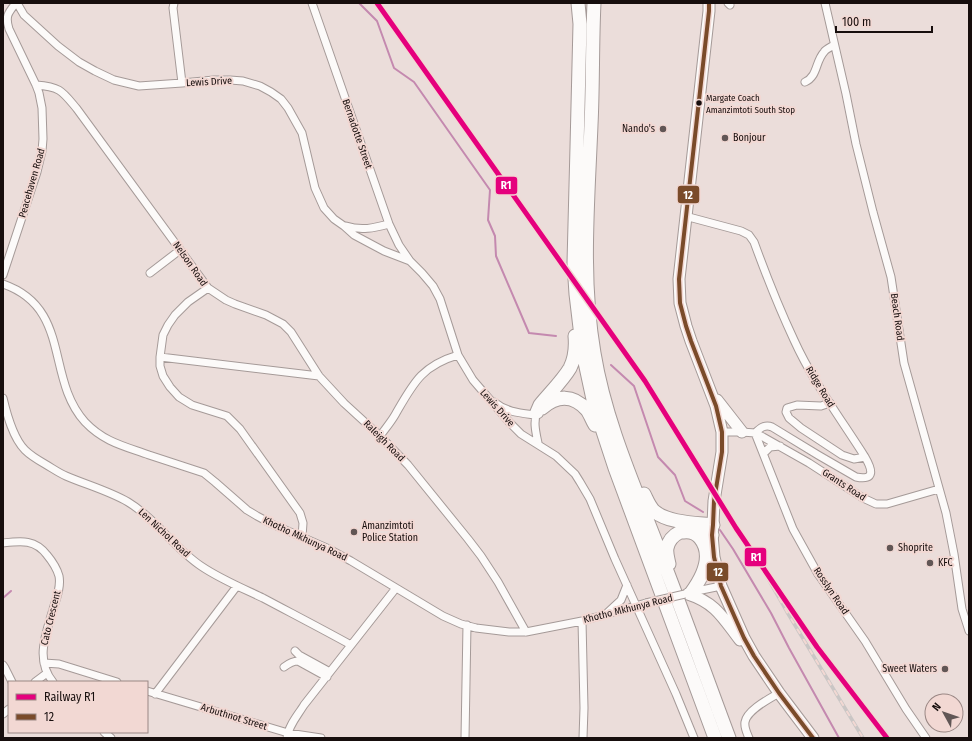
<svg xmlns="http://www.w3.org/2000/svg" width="972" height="741" viewBox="0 0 972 741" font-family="'Fira Sans Condensed',sans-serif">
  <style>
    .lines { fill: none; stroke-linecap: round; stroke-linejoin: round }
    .stream { stroke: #c489af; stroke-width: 2 }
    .street-casing { stroke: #a59a98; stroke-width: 9 }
    .primary-casing { stroke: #a59a98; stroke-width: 13 }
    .highway-casing { stroke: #a59a98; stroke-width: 15 }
    .street { stroke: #fcfaf9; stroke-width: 7 }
    .primary { stroke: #fcfaf9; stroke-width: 11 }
    .highway { stroke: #fcfaf9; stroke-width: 13 }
    .rail-casing { stroke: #cac6c5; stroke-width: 3.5 }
    .rail { stroke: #f2d8d3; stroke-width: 2; stroke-dasharray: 6; stroke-linecap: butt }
    .street-bridge-casing { stroke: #a59a98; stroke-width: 9; stroke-linecap: butt }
    .street-bridge { stroke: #fcfaf9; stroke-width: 7 }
    .bus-1-casing { stroke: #f2d8d3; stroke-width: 7 }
    .bus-1 { stroke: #7a4b2a; stroke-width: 4 }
    .rail-1-casing { stroke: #f2d8d3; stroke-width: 8 }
    .rail-1 { stroke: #e5007d; stroke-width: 5 }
    .bus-dot { fill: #170e0d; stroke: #f2d8d3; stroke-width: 1.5 }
    .poi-dot { fill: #615655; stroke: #f2d8d3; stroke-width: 1.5 }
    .labels { text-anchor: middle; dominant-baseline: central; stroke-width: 4; stroke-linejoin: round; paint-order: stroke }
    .bus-label { font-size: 9px; fill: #170e0d; stroke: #f2d8d3; text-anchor: start }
    .street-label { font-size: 10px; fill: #170e0d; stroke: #f2d8d3 }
    .poi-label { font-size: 10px; fill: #170e0d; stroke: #f2d8d3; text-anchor: start }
    .line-badge { stroke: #f2d8d3; stroke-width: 1.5 }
    .badge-label { font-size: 11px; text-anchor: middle; font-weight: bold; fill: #fff }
  </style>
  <rect width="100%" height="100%" fill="#ebddda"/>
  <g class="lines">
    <path class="stream" d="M359,3L377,21L394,68L414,82L490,190L488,220L495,236L496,256L529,333L556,336
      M611,365L634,386L658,457L675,475L685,501L703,512
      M720,530L733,549L771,613L789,648L839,738
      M3,598L11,591"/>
    <defs>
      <path id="street" d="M17,3L24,15L58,46L79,62L95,71L114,80L139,86L182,83L214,80H230L243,81L260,86L271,92L281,99L288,108L302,133L315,188L324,208L334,219L344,226L354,235L384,251L410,261L422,273L433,286L440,299L458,355L473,380L510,423L521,434L556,456L575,474L580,482L590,499L615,559L676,694L694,738
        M174,3L173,8L182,83
        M312,3L389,224L399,245L410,261
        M728,3L730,5
        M825,3L846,94L856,144L873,212L891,277L904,363L946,513L954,554L962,609L969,631
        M805,82C818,76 815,62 824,52C826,49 831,47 834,45
        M36,85C61,87 62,91 77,109L208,288L226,300L235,304L266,315L283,324L291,332L319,376L344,403L380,436L408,465L468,539L481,556L498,582L526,632
        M685,216L741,231L749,235L754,242C766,275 779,308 794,340C813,382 841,419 865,457C872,469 876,481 856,477L818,455L772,427C765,424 760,428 755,433
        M346,226C361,231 374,228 389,224
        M150,273L180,250
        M3,275L37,172L42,151L43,139L42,108L39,93L36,85L9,29C5,16 8,13 16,3
        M3,284C72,308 45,378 85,422C104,442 124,446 149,455C167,461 186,467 204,473L215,482L247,510L257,516L272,524L327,548L351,561L443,616L461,624L476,628L509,632H526L582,621L646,603
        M208,288L188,302L175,315L168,325L163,335L160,357V366L163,376L170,387L179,397L192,405L227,416L240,429L300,513L303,523L302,537
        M160,357L319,376
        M3,398C7,415 13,438 25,450C31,456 38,460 45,464C52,468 59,473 66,476C87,485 109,491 128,502C156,519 174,548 201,566C220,579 242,588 263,598C293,614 322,629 351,645
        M494,402C506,412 520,413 535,415
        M830,403L821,406L797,405L787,408L786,412L789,418L801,428L842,455L854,459L865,457
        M537,412C533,422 536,433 538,443
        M722,432H742L755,433L763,437L809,463L863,498L876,504H887L939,489
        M755,433L793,529L818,574L865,641L906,709L926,738
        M380,436C385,429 391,422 395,415C413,384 421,366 458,355
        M764,453L770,447L780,446
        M3,543C21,541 35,539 47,555C52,561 57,569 59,576C61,586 57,597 54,606C47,631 34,659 53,682
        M692,592L721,586
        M607,613L621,600L627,585
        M582,621L584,708L583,738
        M295,651L299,655L330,672
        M44,663L59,664L117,682
        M3,665L5,668L12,682
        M284,667C288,664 292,661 298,661L327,677
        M35,682L47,673
        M147,691L288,733L321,738
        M155,694L237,586
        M3,714L9,709
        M104,732L111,738
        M287,738C288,726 298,715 304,705L396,588
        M465,738L467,625
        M749,738C747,733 744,728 745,722C747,710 769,699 779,693"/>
      <path id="primary" d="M709,3V11L679,279L680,303L686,326L691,341L716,406L722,432V452L714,501L713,525L712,535L714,557L721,586L744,638L754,656L779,693L813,738
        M717,400L742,432
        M688,594C716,603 723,618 740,640"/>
      <path id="highway" d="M578,3L580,24L577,147L574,263L576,294L583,353L594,404L615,468L715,738
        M594,3C592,44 593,84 591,125C588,201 581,278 594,353C605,420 633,483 657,545C682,609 705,674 729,738
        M542,408C557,395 573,394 587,410C590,414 592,420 595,425
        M537,412L540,405C549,394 563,380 570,368C575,358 576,347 575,336
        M644,494C647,500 649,506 654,511C668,523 695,523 713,525
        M683,532C690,531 696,533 700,538C714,555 702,578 691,593
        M706,550L709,539L712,535
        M669,564C668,559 666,553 667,548C670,533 687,527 701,529"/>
    </defs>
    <use href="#street" class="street-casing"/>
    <use href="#primary" class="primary-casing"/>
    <use href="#highway" class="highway-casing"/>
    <use href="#street" class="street"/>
    <use href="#primary" class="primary"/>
    <use href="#highway" class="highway"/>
    <defs>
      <path id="rail" d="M755,556L787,612L863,738"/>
    </defs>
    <use href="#rail" class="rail-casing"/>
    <use href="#rail" class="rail"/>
    <defs>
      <path id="street-bridge" d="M646,603L685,594"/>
    </defs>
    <use href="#street-bridge" class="street-bridge-casing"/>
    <use href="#street-bridge" class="street-bridge"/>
    <defs>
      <path id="bus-1" d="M709,3V11L679,279L680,303L686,326L691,341L716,406L722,432V452L714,501L713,525L712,535L714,557L721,586L744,638L754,656L779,693L813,738"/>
    </defs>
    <use href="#bus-1" class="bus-1-casing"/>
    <use href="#bus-1" class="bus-1"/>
    <defs>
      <path id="rail-1" d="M377,3L645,381L736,528L817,647L887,738"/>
    </defs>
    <use href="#rail-1" class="rail-1-casing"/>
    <use href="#rail-1" class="rail-1"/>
  </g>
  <circle class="bus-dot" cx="699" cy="103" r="3.5"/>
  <g class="poi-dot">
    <circle cx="663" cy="129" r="4"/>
    <circle cx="725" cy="138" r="4"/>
    <circle cx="354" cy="532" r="4"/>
    <circle cx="890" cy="548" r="4"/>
    <circle cx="930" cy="563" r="4"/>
    <circle cx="945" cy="669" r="4"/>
  </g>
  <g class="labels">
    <g class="bus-label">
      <text x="706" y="98">Margate Coach<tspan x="706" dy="12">Amanzimtoti South Stop</tspan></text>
    </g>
    <g class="street-label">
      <text transform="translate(209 82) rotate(-3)">Lewis Drive</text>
      <text transform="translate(357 134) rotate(71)">Bernadotte Street</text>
      <text transform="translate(32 183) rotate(-74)">Peacehaven Road</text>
      <text transform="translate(190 264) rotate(55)">Nelson Road</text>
      <text transform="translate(897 317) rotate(82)">Beach Road</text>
      <text transform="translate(820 387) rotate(59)">Ridge Road</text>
      <text transform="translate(497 408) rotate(48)">Lewis Drive</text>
      <text transform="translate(384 441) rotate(45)">Raleigh Road</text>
      <text transform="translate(844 485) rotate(33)">Grants Road</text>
      <text transform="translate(164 533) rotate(43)">Len Nichol Road</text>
      <text transform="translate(305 539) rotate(25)">Khotho Mkhunya Road</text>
      <text transform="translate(831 591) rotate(56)">Rosslyn Road</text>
      <text transform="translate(628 609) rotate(-14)">Khotho Mkhunya Road</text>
      <text transform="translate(51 618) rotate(-76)">Cato Crescent</text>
      <text transform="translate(234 717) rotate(17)">Arbuthnot Street</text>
    </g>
    <g class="poi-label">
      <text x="655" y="129" text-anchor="end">Nando's</text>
      <text x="733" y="138">Bonjour</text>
      <text x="362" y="526">Amanzimtoti<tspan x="362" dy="12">Police Station</tspan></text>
      <text x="898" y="548">Shoprite</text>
      <text x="938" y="563">KFC</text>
      <text x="937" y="669" text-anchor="end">Sweet Waters</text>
    </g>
  </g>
  <g class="line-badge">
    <rect x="495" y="176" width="23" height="19" rx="4" fill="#e5007d"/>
    <rect x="677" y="185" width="23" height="19" rx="4" fill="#7a4b2a"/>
    <rect x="744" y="547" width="23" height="20" rx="4" fill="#e5007d"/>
    <rect x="706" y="562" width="23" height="20" rx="4" fill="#7a4b2a"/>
  </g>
  <g class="badge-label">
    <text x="506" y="189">R1</text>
    <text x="688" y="199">12</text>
    <text x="756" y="561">R1</text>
    <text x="718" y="576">12</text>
  </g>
  <rect width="972" height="741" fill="none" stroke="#170e0d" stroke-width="8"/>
  <rect x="8" y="681" width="140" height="52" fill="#f2d8d3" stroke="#9a8784"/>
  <rect x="16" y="694" width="20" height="6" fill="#e5007d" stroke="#9a8784"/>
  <text x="44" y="701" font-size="12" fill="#170e0d">Railway R1</text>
  <rect x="16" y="714" width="20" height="6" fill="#7a4b2a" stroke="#9a8784"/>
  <text x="44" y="721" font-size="12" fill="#170e0d">12</text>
  <g transform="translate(944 713) rotate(310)"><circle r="19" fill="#f2d8d3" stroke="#9a8784"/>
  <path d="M0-3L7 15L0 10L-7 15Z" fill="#615655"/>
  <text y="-6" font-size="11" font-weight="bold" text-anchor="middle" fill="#170e0d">N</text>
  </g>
  <path d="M836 26v6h96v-6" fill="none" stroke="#170e0d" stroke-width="2"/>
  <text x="842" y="26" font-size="12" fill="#170e0d" stroke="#f2d8d3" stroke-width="3" paint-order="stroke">100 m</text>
</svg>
